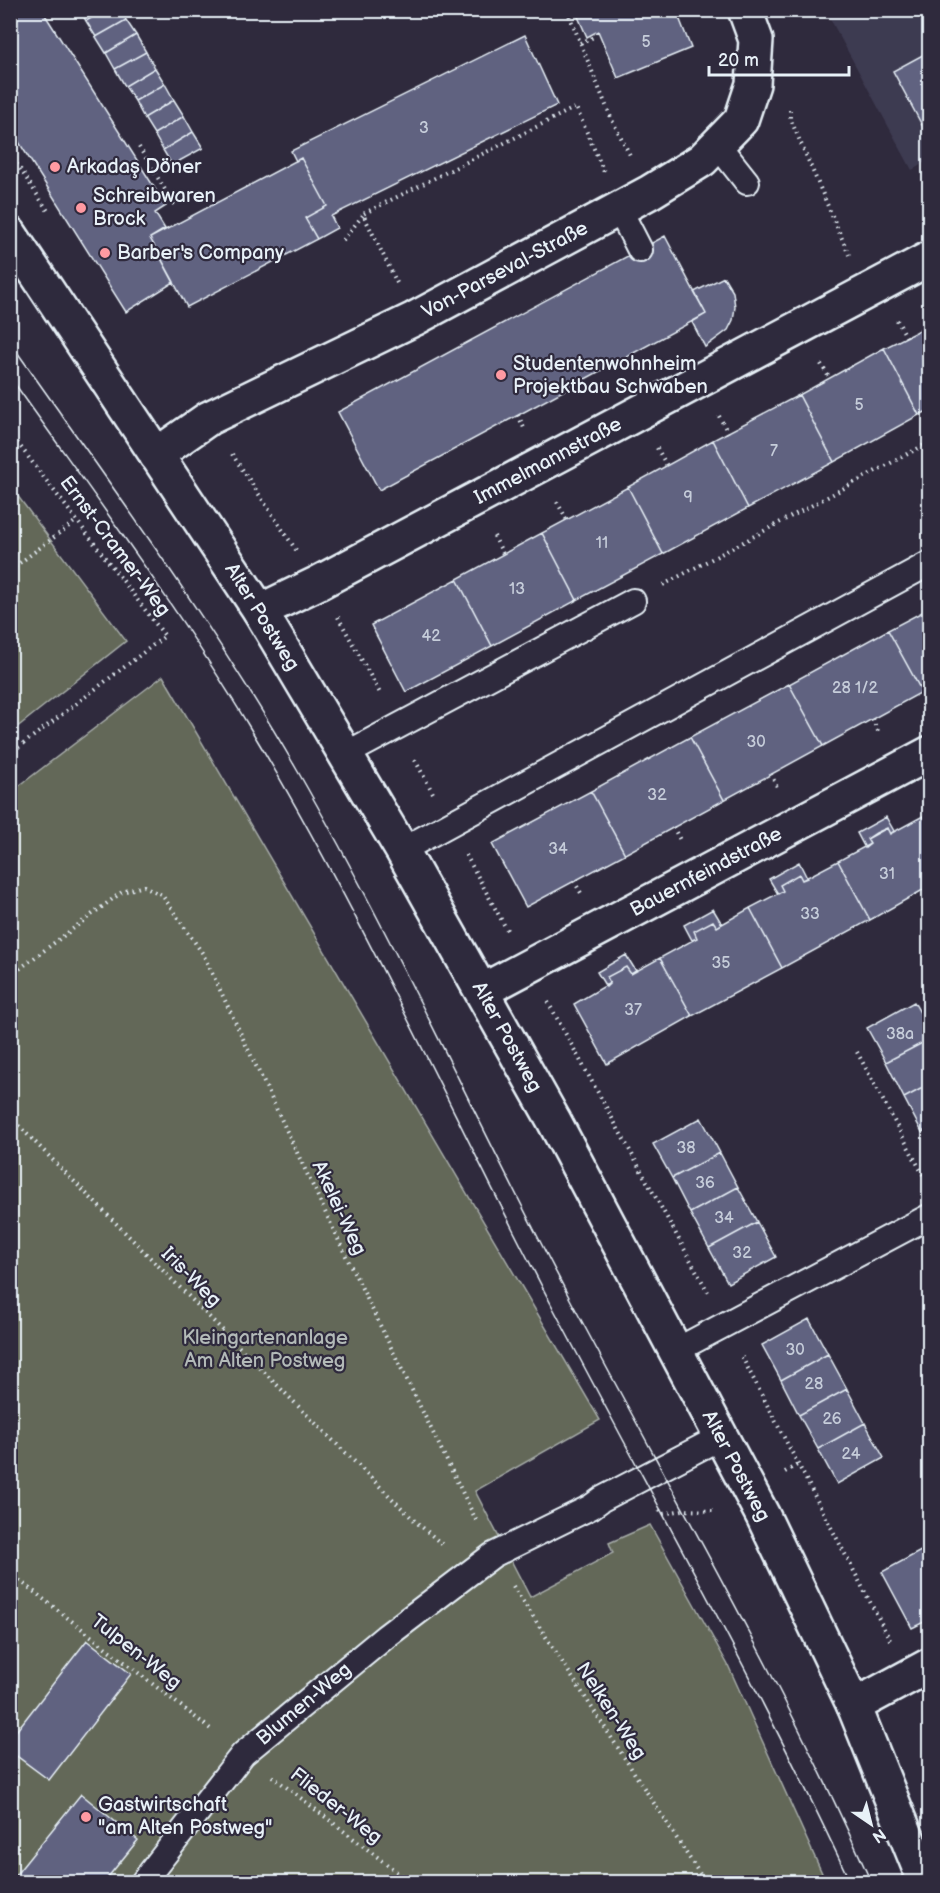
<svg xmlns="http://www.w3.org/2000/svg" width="940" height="1893" viewBox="0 0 940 1893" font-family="'Balsamiq Sans',sans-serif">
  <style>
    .built { fill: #3e3b51 }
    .green { fill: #636759; stroke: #a6aca8; stroke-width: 1.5 }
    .building { fill: #616280; stroke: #e8f1f8; stroke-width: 1.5 }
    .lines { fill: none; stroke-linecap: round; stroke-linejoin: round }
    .service-casing { stroke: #e8f1f8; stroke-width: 28 }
    .minor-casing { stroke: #e8f1f8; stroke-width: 38 }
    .tertiary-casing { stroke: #e8f1f8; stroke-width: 38 }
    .path { stroke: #e8f1f8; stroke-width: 4; stroke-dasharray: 1.5 4.5; stroke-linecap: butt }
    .service { stroke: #2f2a3d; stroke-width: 24 }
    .minor { stroke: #2f2a3d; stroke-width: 33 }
    .tertiary { stroke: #2f2a3d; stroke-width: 33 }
    .tram { stroke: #e8f1f8; stroke-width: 1.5 }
    .poi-dot { fill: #ff9aa2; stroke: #2f2a3d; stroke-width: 2 }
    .labels { text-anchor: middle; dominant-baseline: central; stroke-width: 4.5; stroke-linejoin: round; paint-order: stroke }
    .number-label { font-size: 16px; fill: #c6cdda }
    .poi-label { font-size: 20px; fill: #e8f1f8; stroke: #2f2a3d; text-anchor: start }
    .street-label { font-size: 20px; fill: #e8f1f8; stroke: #2f2a3d }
    .park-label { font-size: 20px; fill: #b3bab8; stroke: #2f2a3d }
  </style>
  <rect width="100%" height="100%" fill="#2f2a3d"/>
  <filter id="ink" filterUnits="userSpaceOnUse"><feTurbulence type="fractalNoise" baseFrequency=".0167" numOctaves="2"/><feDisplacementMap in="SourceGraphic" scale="12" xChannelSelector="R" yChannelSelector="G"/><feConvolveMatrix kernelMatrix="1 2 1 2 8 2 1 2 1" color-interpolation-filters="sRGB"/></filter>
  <g filter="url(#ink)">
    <path class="built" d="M826,11H929V160L912,170Z"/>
    <path class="green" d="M11,487L126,641L11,732Z
      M163,676L600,1420L475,1491L530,1597L613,1553L609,1543L650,1525L728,1665L826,1882H11V792Z"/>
    <path class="building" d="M23,10H42L166,206L155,213L165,229L150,238L174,282L126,312L10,128V18Z
      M80,10H105L86,21Z
      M105,10H121L126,20L96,37L86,21Z
      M579,10H676L691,48L618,78L598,31L587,37L576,12Z
      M126,20L136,35L106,53L96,37Z
      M136,35L146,52L115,69L106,53Z
      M525,35L557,105L331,216L337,228L317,239L305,218L327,206L301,158L296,161L291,151Z
      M930,51V140L893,71Z
      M146,52L155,68L125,86L115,69Z
      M155,68L165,84L135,101L125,86Z
      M165,84L174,100L144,118L135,101Z
      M174,100L184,116L154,134L144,118Z
      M184,116L193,132L163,150L154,134Z
      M193,132L203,148L172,165L163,150Z
      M301,158L327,206L305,218L317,239L187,307L150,238Z
      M665,236L706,314L379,490L338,412Z
      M724,277L733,292L735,307L733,320L728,330L705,347L692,322L706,314L694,292Z
      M930,325V410L919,415L884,348Z
      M884,348L919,415L834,462L799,395Z
      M799,395L834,462L748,508L713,440Z
      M713,440L748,508L663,554L628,487Z
      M628,487L663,554L577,600L542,533Z
      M542,533L577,600L492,646L457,579Z
      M457,579L492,646L406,692L371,625Z
      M930,608V688L922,692L888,630Z
      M888,630L922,692L823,746L789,684Z
      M789,684L823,746L724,800L690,737Z
      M690,737L724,800L625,854L591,791Z
      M591,791L625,854L526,907L492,844Z
      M923,816L930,828V886L870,920L838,861L870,844L867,839L876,833L887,828L890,834Z
      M886,817L894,831L890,834L887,828L867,839L870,844L865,848L857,833Z
      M838,861L870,920L782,968L750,908L783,891L780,885L799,874L802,880Z
      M799,862L807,878L802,880L799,874L780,885L783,891L778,894L769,879Z
      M750,908L782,968L692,1016L660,958L697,938L694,931L713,921L717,927Z
      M713,909L722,924L717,927L713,921L694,931L697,938L692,940L684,925Z
      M626,955L636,971L631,974L626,967L607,977L610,983L606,987L597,972Z
      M660,958L692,1016L607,1064L574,1004L610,983L607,977L626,967L631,974Z
      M914,1002L930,1030V1039L886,1062L867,1028Z
      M930,1039V1084L904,1098L886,1062Z
      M930,1084V1128L922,1132L904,1098Z
      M701,1118L720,1153L672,1178L653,1144Z
      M720,1153L738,1187L690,1213L672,1178Z
      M738,1187L757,1222L709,1248L690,1213Z
      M757,1222L776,1257L728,1283L709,1248Z
      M809,1319L828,1354L781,1380L762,1345Z
      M828,1354L847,1389L799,1415L781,1380Z
      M847,1389L865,1423L818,1449L799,1415Z
      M865,1423L884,1458L837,1484L818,1449Z
      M930,1546V1619L912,1628L882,1572Z
      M87,1640L131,1674L49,1780L10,1751V1739Z
      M81,1794L138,1840L104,1882H10Z"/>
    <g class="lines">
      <defs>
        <path id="service" d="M717,144L747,182
          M619,209L640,250
          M346,754L633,601
          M402,850L930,563
          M675,1351L930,1216
          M143,1882L243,1754L385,1637L493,1555L591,1507L602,1499L721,1437"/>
        <path id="minor" d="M156,455L209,418L414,319L650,192L702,160L741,120L753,84L756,40L745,10
          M260,611L318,583L930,258
          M482,991L930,753
          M854,1706L930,1665"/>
        <path id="tertiary" d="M10,234L260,611L402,850L553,1119L763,1516L854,1706L925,1882"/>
      </defs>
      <use href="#service" class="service-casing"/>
      <use href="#minor" class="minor-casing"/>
      <use href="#tertiary" class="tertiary-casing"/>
      <path class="path" d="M567,10L612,120L631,157
        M580,43L594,37
        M790,110V118L849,255
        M139,147L175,206
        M10,154L48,211
        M343,240L363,215
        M397,283L363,214L576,107L604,172
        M897,320L907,338
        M821,364L830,379
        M518,415L524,428
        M719,416L728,433
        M10,433L165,636L10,754
        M657,448L667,466
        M232,454L296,550
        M557,502L567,520
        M494,536L503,554
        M10,570L76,521
        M663,585L930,442
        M338,617L381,695
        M872,719L880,735
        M415,760L433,793
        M771,774L777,787
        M673,827L680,840
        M466,855L507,930
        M574,881L581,893
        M10,976L122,892L144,886L162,895L203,954L346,1256L477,1522
        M548,1002L708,1292
        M857,1052L926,1180
        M10,1117L303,1411L415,1521L444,1546
        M742,1357L890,1640
        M785,1472L799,1464
        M659,1510L663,1514L683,1510L713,1511
        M10,1573L213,1731
        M513,1586L705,1882
        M924,1715L930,1729
        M272,1776L410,1882"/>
      <use href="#service" class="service"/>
      <use href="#minor" class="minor"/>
      <use href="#tertiary" class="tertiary"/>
      <path class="tram" d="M10,342C109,483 211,620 297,770C396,942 477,1123 570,1299C672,1492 783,1682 871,1882
        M10,377C92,493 177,606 250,728C362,914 451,1112 551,1304C652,1497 759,1685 850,1882"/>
    </g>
  </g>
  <g class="poi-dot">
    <circle cx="55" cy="167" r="6"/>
    <circle cx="81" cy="208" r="6"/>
    <circle cx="105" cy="253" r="6"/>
    <circle cx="501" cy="375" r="6"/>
    <circle cx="86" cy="1817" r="6"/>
  </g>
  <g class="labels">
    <g class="number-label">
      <text x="646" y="42">5</text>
      <text x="424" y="128">3</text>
      <text x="859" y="405">5</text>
      <text x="774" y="451">7</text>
      <text x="688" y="497">9</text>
      <text x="602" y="543">11</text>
      <text x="517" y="589">13</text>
      <text x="431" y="636">42</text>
      <text x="855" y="688">28 1/2</text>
      <text x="756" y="742">30</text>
      <text x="657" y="795">32</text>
      <text x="558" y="849">34</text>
      <text x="887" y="874">31</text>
      <text x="810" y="914">33</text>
      <text x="721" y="963">35</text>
      <text x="633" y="1010">37</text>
      <text x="900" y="1034">38a</text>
      <text x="686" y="1148">38</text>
      <text x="705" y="1183">36</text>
      <text x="724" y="1218">34</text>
      <text x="742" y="1253">32</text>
      <text x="795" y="1350">30</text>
      <text x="814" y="1384">28</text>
      <text x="832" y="1419">26</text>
      <text x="851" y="1454">24</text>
    </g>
    <g class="poi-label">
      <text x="67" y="167">Arkadaş Döner</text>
      <text x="93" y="196">Schreibwaren<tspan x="93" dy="23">Brock</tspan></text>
      <text x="117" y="253">Barber's Company</text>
      <text x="513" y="364">Studentenwohnheim<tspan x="513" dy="23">Projektbau Schwaben</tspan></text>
      <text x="98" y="1805">Gastwirtschaft<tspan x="98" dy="23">"am Alten Postweg"</tspan></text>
    </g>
    <g class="street-label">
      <text transform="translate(505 270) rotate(-28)">Von-Parseval-Straße</text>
      <text transform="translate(548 461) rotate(-28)">Immelmannstraße</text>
      <text transform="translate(115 546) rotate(53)">Ernst-Cramer-Weg</text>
      <text transform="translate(262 617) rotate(58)">Alter Postweg</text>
      <text transform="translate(706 872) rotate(-28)">Bauernfeindstraße</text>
      <text transform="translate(507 1037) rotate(61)">Alter Postweg</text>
      <text transform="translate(339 1208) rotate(65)">Akelei-Weg</text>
      <text transform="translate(191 1277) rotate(45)">Iris-Weg</text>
      <text transform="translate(736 1466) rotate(62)">Alter Postweg</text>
      <text transform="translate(136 1652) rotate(38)">Tulpen-Weg</text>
      <text transform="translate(304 1704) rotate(-40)">Blumen-Weg</text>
      <text transform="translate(611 1711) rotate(57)">Nelken-Weg</text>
      <text transform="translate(336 1806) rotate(38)">Flieder-Weg</text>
    </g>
    <g class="park-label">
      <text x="265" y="1338">Kleingartenanlage<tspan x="265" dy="23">Am Alten Postweg</tspan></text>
    </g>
  </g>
  <rect width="940" height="1893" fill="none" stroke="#2f2a3d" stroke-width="36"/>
  <rect x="18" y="18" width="904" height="1857" fill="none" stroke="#e8f1f8" stroke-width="2" filter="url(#ink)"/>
  <g transform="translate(871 1824) rotate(145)" stroke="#2f2a3d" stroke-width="4.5" paint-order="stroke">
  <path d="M0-4.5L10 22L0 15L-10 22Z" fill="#e8f1f8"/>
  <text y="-9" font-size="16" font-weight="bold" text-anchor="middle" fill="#e8f1f8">N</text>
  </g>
  <path d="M709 66v9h140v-9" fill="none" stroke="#e8f1f8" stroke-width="3"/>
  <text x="718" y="66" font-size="18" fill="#e8f1f8" stroke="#2f2a3d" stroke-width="4.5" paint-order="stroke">20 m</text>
</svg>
